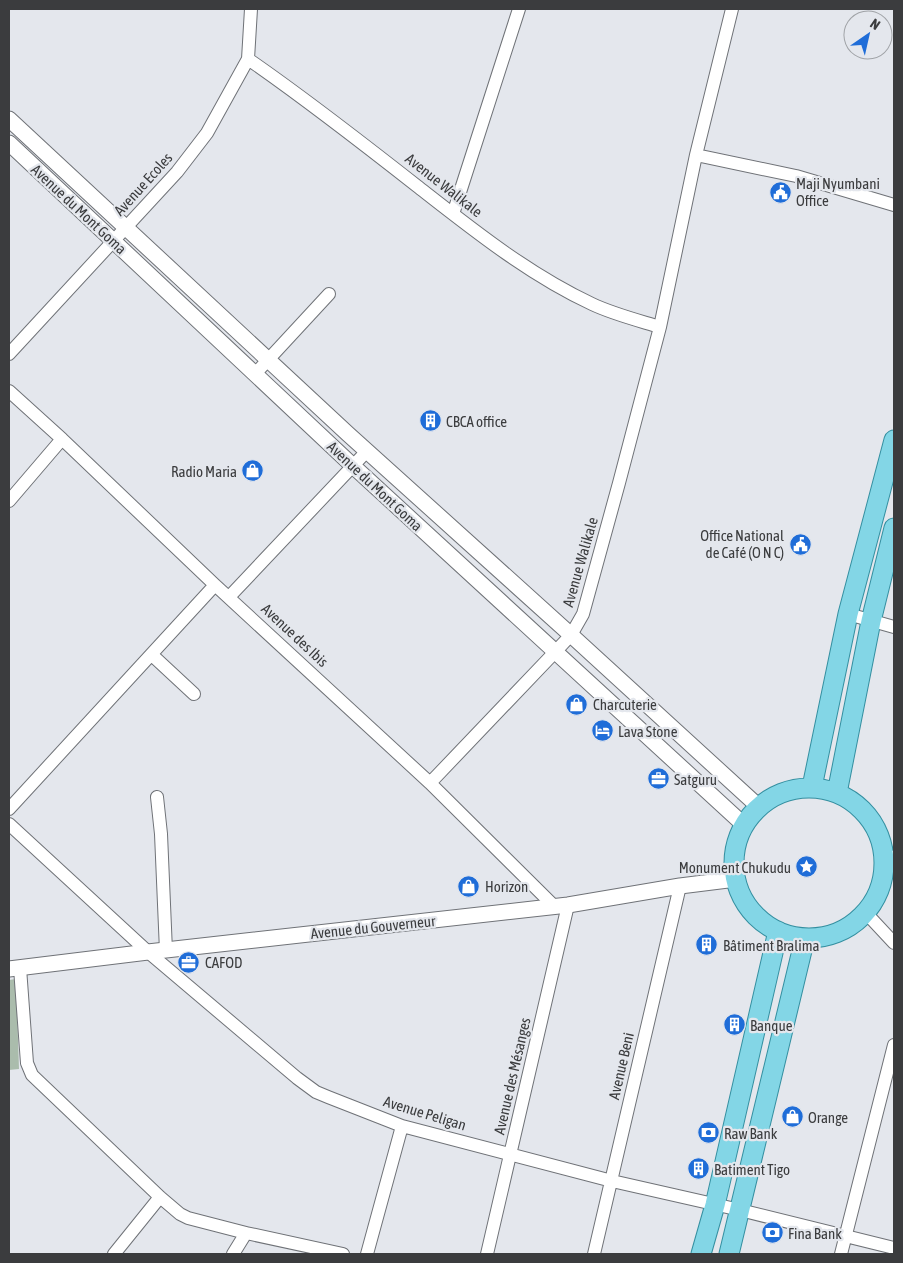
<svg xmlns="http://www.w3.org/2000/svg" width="903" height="1263" viewBox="0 0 903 1263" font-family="'Asap Condensed',sans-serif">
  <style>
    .green { fill: #aabcac }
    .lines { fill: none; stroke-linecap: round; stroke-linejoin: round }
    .minor-casing { stroke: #6f7277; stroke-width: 14 }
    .tertiary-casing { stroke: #6f7277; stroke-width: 17 }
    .primary-casing { stroke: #348fa0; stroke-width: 21 }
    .minor { stroke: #fff; stroke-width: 12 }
    .tertiary { stroke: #fff; stroke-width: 15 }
    .primary { stroke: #83d6e6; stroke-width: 19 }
    .labels { text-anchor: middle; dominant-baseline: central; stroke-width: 4.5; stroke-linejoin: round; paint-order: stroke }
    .poi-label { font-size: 15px; fill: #3b3c3e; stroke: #e4e7ed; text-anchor: start }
    .street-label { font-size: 15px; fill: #3b3c3e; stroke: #e4e7ed }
  </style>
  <rect width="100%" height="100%" fill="#e4e7ed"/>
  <path class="green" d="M16,979L19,1069L9,1070V980Z"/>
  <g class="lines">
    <defs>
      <path id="minor" d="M248,59C306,99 361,142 417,186C472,229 528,274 592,304C613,314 637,320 660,327
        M696,155L796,176L894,205
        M453,214L519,9
        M9,354L177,172L207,133L248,59L251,9
        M255,374L329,294
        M9,391L62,439L215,585L430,783L555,907
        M9,501L62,439
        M229,597L367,451
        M848,614L894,627
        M152,655L194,694
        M430,783L555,652L571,635L583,614L619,483L660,327L696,155L732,9
        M157,797L161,834L166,951
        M9,809L215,585
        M9,824L148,952L297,1078L316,1092L328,1097L402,1126L612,1181L740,1210L894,1248
        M866,913L894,943
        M20,968L27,1063L32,1075L160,1197L180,1214L188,1218L246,1233L343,1254
        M114,1254L160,1197
        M233,1254L246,1233
        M367,1254L402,1126
        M487,1254L568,905
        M594,1254L680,886
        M841,1254L894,1045"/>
      <path id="tertiary" d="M9,119L348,434L571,635L759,807
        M9,143L353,466L744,825
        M885,860L894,858
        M9,969L148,952L568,905L680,886L736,879"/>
      <path id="primary" d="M812,787L848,614L894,440
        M734 863a75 75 0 1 1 150 0a75 75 0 1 1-150 0Z
        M837,793L871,621L894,528
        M701,1254L715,1205L778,931
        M729,1254L805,938"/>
    </defs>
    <use href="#minor" class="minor-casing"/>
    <use href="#tertiary" class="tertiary-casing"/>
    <use href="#primary" class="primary-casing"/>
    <use href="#minor" class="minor"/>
    <use href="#tertiary" class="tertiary"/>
    <use href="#primary" class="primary"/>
  </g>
  <defs>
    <symbol id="civic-disc" viewBox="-11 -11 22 22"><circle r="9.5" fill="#1f6dd8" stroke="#e4e7ed"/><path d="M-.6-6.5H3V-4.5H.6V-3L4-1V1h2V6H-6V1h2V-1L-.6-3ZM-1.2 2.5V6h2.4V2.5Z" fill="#fff"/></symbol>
    <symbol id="building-disc" viewBox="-11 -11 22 22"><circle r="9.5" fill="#1f6dd8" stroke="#e4e7ed"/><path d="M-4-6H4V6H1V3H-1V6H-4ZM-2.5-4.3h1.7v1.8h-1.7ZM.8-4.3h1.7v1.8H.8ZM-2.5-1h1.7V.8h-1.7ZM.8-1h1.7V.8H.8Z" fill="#fff"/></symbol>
    <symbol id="shop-disc" viewBox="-11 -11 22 22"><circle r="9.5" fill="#1f6dd8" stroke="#e4e7ed"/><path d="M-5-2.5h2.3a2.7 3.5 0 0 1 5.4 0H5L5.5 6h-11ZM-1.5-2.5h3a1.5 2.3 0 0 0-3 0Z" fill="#fff"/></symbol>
    <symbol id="hotel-disc" viewBox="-11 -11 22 22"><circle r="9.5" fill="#1f6dd8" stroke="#e4e7ed"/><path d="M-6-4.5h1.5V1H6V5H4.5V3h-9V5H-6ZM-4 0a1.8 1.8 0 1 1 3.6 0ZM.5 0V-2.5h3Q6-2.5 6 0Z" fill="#fff"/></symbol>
    <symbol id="office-disc" viewBox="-11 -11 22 22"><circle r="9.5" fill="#1f6dd8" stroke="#e4e7ed"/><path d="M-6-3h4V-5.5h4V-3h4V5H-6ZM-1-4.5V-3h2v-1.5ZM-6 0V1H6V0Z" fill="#fff"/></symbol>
    <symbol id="sight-disc" viewBox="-11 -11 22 22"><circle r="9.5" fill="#1f6dd8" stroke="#e4e7ed"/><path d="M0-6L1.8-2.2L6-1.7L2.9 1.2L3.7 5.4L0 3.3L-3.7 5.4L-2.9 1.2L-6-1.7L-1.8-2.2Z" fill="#fff"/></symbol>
    <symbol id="bank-disc" viewBox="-11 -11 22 22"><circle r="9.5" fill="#1f6dd8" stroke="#e4e7ed"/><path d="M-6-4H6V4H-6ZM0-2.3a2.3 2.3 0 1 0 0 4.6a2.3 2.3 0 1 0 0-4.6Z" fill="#fff"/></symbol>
  </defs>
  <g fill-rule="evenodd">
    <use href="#civic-disc" x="768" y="180" width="25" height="25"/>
    <use href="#building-disc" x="418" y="408" width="25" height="25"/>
    <use href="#shop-disc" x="240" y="458" width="25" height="25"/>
    <use href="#civic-disc" x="788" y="532" width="25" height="25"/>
    <use href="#shop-disc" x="564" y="692" width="25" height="25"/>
    <use href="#hotel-disc" x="590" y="718" width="25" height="25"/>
    <use href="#office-disc" x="646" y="766" width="25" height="25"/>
    <use href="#sight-disc" x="794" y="854" width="25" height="25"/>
    <use href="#shop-disc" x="456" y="874" width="25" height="25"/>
    <use href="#building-disc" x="694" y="932" width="25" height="25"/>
    <use href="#office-disc" x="176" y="950" width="25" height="25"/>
    <use href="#building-disc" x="722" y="1012" width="25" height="25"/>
    <use href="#shop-disc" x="780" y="1104" width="25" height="25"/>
    <use href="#bank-disc" x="696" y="1120" width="25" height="25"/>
    <use href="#building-disc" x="686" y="1156" width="25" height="25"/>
    <use href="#bank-disc" x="760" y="1220" width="25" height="25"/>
  </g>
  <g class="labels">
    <g class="poi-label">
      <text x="796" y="183">Maji Nyumbani<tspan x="796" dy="17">Office</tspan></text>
      <text x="446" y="421">CBCA office</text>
      <text x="237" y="471" text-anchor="end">Radio Maria</text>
      <text x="784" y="535" text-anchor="end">Office National<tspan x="784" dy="17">de Café (O N C)</tspan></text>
      <text x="593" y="704">Charcuterie</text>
      <text x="618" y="731">Lava Stone</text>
      <text x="674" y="779">Satguru</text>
      <text x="791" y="867" text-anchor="end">Monument Chukudu</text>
      <text x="485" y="886">Horizon</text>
      <text x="723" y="945">Bâtiment Bralima</text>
      <text x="205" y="962">CAFOD</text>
      <text x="750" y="1025">Banque</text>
      <text x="808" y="1117">Orange</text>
      <text x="724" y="1133">Raw Bank</text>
      <text x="714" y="1169">Batiment Tigo</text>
      <text x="788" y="1233">Fina Bank</text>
    </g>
    <g class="street-label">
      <text transform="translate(143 184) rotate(-48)">Avenue Ecoles</text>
      <text transform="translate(444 185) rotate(38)">Avenue Walikale</text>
      <text transform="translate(79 209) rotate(43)">Avenue du Mont Goma</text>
      <text transform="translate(375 486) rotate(43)">Avenue du Mont Goma</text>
      <text transform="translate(580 562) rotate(-74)">Avenue Walikale</text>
      <text transform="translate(295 635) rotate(43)">Avenue des Ibis</text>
      <text transform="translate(373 927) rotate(-6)">Avenue du Gouverneur</text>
      <text transform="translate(621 1066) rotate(-77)">Avenue Beni</text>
      <text transform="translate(512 1076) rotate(-77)">Avenue des Mésanges</text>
      <text transform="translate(425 1113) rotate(17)">Avenue Peligan</text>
    </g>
  </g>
  <rect width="903" height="1263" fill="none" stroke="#3b3c3e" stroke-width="20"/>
  <g transform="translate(868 35) rotate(34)"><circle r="24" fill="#e4e7ed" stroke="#a0a3a7"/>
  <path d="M0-4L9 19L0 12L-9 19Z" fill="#1f6dd8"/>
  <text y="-8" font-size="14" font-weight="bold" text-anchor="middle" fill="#3b3c3e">N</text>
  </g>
</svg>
